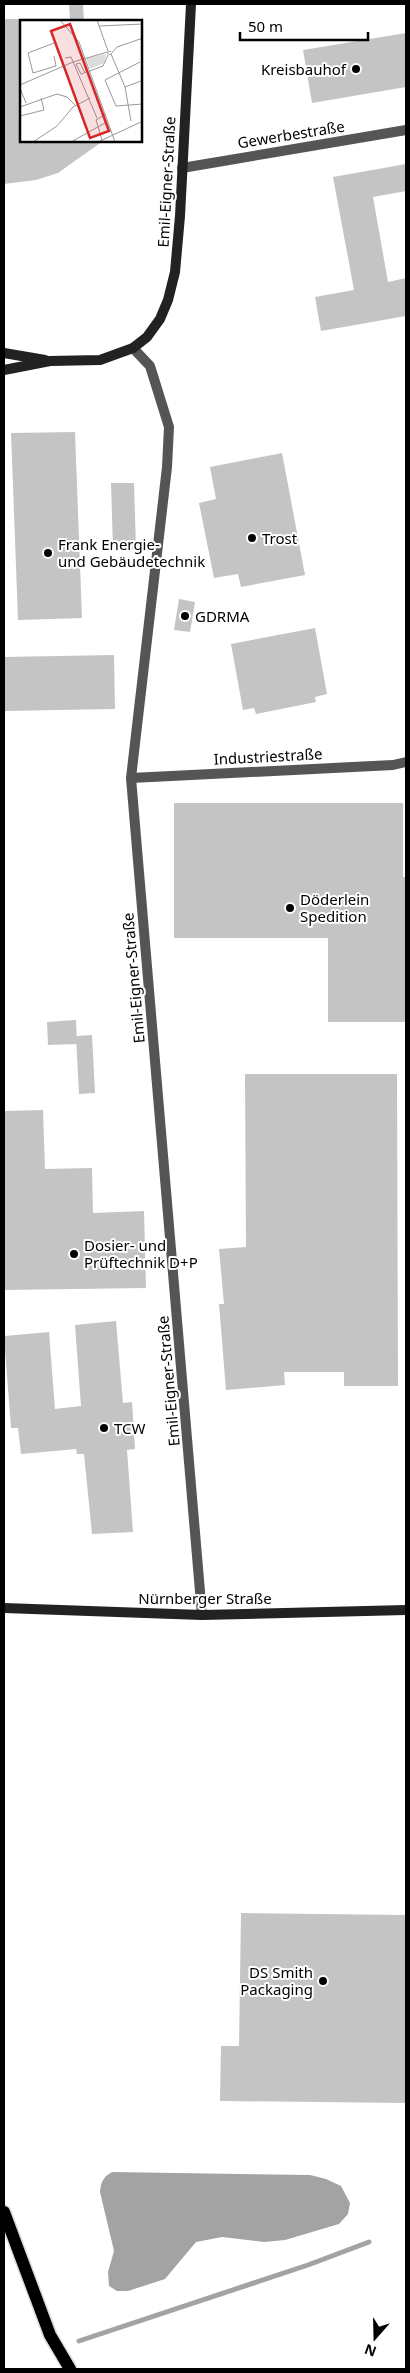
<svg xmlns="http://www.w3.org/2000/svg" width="410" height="2373" viewBox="0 0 410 2373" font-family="'Noto Sans',sans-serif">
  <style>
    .water { fill: #a3a3a3 }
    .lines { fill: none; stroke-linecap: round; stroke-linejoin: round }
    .stream { stroke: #a3a3a3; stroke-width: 5 }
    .building { fill: #c4c4c4 }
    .primary-casing { stroke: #dbdbdb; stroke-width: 15 }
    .street { stroke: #555; stroke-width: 10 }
    .secondary { stroke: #222; stroke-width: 10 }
    .primary { stroke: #000; stroke-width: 12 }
    .poi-dot { fill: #000; stroke: #fff; stroke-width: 2 }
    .labels { text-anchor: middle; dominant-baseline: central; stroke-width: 4; stroke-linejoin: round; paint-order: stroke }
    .poi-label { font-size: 15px; fill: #000; stroke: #fff; text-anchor: start }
    .street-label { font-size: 15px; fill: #000; stroke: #fff }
    .inset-road { fill: none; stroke: #999; stroke-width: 1 }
    .view { fill: #d62828; fill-opacity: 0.15; stroke: #d62828; stroke-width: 2.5 }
    .inset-edge { fill: none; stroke: #000; stroke-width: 2.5 }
  </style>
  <rect width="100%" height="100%" fill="#fff"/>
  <path class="water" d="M112,2172L310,2175L326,2179L341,2186L350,2203L348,2214L339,2224L285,2240L264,2242L222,2237L196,2242L165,2279L128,2291H117L109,2286L108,2272L114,2251L100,2192C101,2182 103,2177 112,2172Z"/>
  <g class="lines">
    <path class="stream" d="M79,2341L308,2265L369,2242"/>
  </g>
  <path class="building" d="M69,4H83L84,21H70Z
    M4,19H21V141H103L58,173L36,180L4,184Z
    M406,33V87L312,103L303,50Z
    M406,164V191L373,197L388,282L406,278V316L321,331L315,297L354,290L333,177Z
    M75,432L82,618L18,620L11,433Z
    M282,453L305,575L241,587L238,574L214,578L199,503L216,499L210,467Z
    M111,483H134L136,549L113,550Z
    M179,599L195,602L190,632L174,630Z
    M315,628L327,694L315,697L316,702L256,714L254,708L243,710L231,644Z
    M114,655L115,709L4,711V657Z
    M174,803H403V877H406V1022H328V938H174Z
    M76,1020L77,1044L48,1045L47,1022Z
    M92,1035L95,1093L79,1094L76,1036Z
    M245,1074H397L398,1386H344V1372H284L285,1385L226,1390L219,1304H224L219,1249L246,1247Z
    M43,1110L45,1169L92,1168L93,1213L144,1211L146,1288L4,1290V1111Z
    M116,1321L123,1403L132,1402L135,1449L127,1450L133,1532L92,1534L84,1454H77L76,1449L21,1454L18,1428H11L4,1336L49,1332L55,1409L81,1406L75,1325Z
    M241,1913L406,1915V2103L220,2101L221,2046H239Z"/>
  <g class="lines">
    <defs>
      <path id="primary" d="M4,2212L50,2335L70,2369"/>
    </defs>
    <use href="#primary" class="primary-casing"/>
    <path class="street" d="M182,168L406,130
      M133,348L150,366L169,427L167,467L131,778L202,1615
      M131,778L393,765L406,762"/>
    <path class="secondary" d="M4,353L45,360
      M4,370L50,361L100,360L133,348L147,337L160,319L168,300L175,272L180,216L191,4
      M4,1608L202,1615L406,1610"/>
    <use href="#primary" class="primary"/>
  </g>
  <g class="poi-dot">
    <circle cx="356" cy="69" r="5"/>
    <circle cx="252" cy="538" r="5"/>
    <circle cx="48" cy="553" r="5"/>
    <circle cx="185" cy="616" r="5"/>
    <circle cx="290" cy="908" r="5"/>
    <circle cx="74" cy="1254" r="5"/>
    <circle cx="104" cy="1428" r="5"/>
    <circle cx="323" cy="1981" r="5"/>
  </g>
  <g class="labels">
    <g class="poi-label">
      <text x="346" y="69" text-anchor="end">Kreisbauhof</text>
      <text x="262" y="538">Trost</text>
      <text x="58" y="544">Frank Energie-<tspan x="58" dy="17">und Gebäudetechnik</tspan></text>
      <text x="195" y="616">GDRMA</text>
      <text x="300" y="899">Döderlein<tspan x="300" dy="17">Spedition</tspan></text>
      <text x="84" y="1245">Dosier- und<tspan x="84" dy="17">Prüftechnik D+P</tspan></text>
      <text x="114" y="1428">TCW</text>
      <text x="313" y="1972" text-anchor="end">DS Smith<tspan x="313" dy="17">Packaging</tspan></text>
    </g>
    <g class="street-label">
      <text transform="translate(291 134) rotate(-9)">Gewerbestraße</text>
      <text transform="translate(166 182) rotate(-87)">Emil-Eigner-Straße</text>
      <text transform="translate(268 756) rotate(-3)">Industriestraße</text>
      <text transform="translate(133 978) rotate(-95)">Emil-Eigner-Straße</text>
      <text transform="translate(168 1381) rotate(-95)">Emil-Eigner-Straße</text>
      <text x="205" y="1598">Nürnberger Straße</text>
    </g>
  </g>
  <g transform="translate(20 20)">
    <rect width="122" height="122" fill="#fff"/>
    <path d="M86,34L84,43L70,49L66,38Z" fill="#dcdcdc"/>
    <path class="inset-road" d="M40,0L59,22L95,122M77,0L88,31M79,6L123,4M87,33L90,35L97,27L123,18M91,34L105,67L111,101M34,36L36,46L13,53L8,33L34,23M45,38L51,37L77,98M120,42L85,60L96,86L123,84M70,51L83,46L88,35M65,53L60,43L56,44L61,54H62L66,52M0,65L53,42L91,31M105,67L121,61M0,68L6,83M0,87L37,74L47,77L55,85M0,96L24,90L21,78M82,120L76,100L86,94M13,122L37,106L53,87L70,78M51,122L85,103M78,122L123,101"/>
    <path class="view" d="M50,4L89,111L70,118L31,11Z"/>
    <rect width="122" height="122" class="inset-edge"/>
  </g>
  <rect width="410" height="2373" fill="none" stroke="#000000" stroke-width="10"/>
  <g transform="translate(375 2338) rotate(200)" stroke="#ffffff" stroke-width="4" paint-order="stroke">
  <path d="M0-4L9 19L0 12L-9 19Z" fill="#000000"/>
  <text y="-8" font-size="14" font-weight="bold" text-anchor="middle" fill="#000000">N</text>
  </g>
  <path d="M240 32v8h128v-8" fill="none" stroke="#000000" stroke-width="2.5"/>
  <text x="248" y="32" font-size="15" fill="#000000" stroke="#ffffff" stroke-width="4" paint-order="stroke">50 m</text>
</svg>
